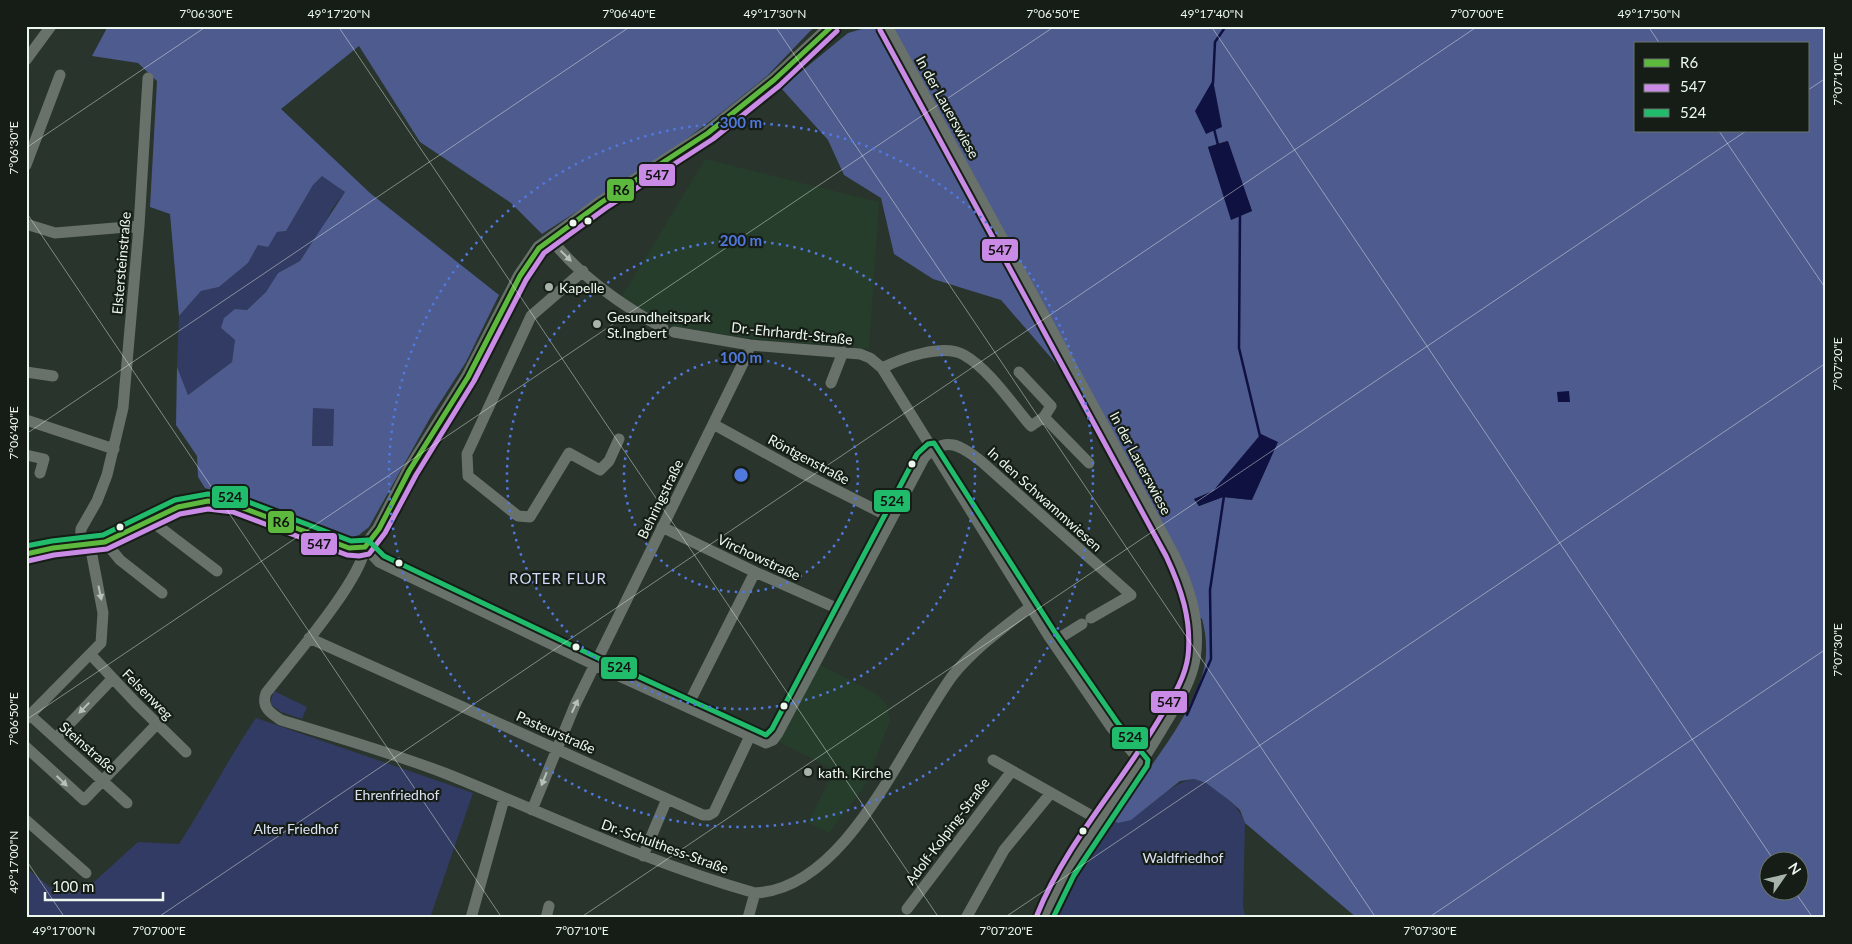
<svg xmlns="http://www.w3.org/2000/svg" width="1852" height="944" viewBox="0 0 1852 944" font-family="Lato,sans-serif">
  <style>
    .built { fill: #263d2b }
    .green { fill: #323b63 }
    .forest { fill: #4e5b8f; fill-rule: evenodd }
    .water { fill: #0f1141 }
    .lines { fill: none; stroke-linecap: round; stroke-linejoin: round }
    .stream { stroke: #0f1141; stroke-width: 2.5 }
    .minor { stroke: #68716a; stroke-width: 11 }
    .major { stroke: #667268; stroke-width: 14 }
    .bus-1-casing { stroke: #151d16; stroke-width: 9 }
    .bus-2-casing { stroke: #151d16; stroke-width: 9 }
    .bus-3-casing { stroke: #151d16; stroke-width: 9 }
    .bus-1 { stroke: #5db93e; stroke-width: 5 }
    .bus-2 { stroke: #ca8be6; stroke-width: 5 }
    .bus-3 { stroke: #20bc6c; stroke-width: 5 }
    .oneway { fill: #b7c1b9 }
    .ticks { fill: none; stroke: #ecf7ed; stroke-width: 1; stroke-opacity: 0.45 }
    .ring { fill: none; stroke: #5178dd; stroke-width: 2.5; stroke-dasharray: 2.5 5 }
    .bus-dot { fill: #ecf7ed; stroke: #151d16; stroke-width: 2 }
    .poi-dot { fill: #a8b3a9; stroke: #151d16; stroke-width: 2 }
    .labels { text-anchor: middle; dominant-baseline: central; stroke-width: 4.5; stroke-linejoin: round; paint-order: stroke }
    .street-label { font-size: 14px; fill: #ecf7ed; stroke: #151d16 }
    .poi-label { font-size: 14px; fill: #ecf7ed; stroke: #151d16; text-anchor: start }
    .park-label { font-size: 14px; fill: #dbe1f3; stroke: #151d16 }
    .neighbourhood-label { font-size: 15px; letter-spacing: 1px; fill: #d1d9f6; stroke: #151d16 }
    .centre { fill: #5178dd; stroke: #151d16; stroke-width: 2.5 }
    .ring-label { font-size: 15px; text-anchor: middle; font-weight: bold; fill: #5178dd; stroke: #151d16; stroke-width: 4.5; stroke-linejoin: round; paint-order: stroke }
    .line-badge { stroke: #151d16; stroke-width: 2 }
    .pale-badge-label { font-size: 14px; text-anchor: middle; font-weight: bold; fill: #111 }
    .neatline { fill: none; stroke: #ecf7ed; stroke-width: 2 }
    .ticks-label { font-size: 12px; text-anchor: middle; fill: #ecf7ed }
  </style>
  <rect width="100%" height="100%" fill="#29342c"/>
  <path class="built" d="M705,159L879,202L869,349L755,339L665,325L621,298Z
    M819,664L875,693L886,704L890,720L867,783L829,833L808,823L834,770L779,742Z"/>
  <path class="green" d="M323,175L345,192L332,209L322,229L300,261L278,273L266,292L247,310L235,309L221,328L235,340L232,362L188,395L177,367L179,316L201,291L219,287L248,263L258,245L277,232L286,231L313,185Z
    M313,407L334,408L333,447L312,446Z
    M274,691L307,707L302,719L281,712L270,704Z
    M256,718L473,793L430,918H26V868L54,890L84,891L138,842L179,844C206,803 228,759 256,718Z
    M1194,779C1216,786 1237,802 1245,823L1243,907L1246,918H1055L1064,891L1112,820L1118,823C1148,816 1164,784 1194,779Z"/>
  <path class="forest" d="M108,26H815L767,76L721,113L669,152L542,234L511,203L420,142L359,46L281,109L370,193L499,295L466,362L430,418L369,527L359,535L349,538L205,488L198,477L197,456L176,425L177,367L188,395L232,362L235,340L221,328L224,318L235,309L247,310L266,292L278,273L300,261L345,192L322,176L313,185L286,231L277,232L268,247L258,245L248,263L219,287L201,291L179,316L170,214L150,207L157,81L138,63L92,56ZM313,408L334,409L333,446H312Z
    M872,26H1826V918H1357L1245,823L1240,810L1229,800L1206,783L1194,779L1180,781L1131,820L1118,823L1112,820C1141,778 1187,724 1202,676C1208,659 1207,636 1202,619L1189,611L1173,569L1065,374L1001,300L933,279L894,254L881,198L844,175L828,140L781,88L848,33ZM1636,44H1808V131H1636ZM1227,141L1252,211L1231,219L1208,147ZM1213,491L1252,500L1223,497L1199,506L1194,499ZM1770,862H1800V892H1770Z"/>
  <path class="water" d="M1213,80L1222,127L1206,134L1195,111Z
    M1228,141L1252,211L1231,220L1208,147Z
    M1569,391L1570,402H1558L1557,392Z
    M1261,434L1278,442L1252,500L1223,497L1199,506L1194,499L1213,491Z"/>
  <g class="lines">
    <path class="stream" d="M1213,83L1215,42L1226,26
      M1214,129L1218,145
      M1240,212L1239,348L1260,436
      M1187,715L1211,659L1210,590L1224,496"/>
    <path class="minor" d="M887,26L1173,553C1189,586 1201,621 1195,659C1191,683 1177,704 1165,724C1141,766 1112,805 1085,845C1070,868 1054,891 1044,918
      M26,60L51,26
      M26,165L60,75
      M26,224L55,233L139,226
      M551,239C579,275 623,306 663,328
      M583,271L531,316L467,454L468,476L518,516L530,517L569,453L600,470L609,461L619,439
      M674,332L750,345L860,354L870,358L882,368L1050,638L1111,727L1141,762
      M882,368C902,358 943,343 964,355C989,369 1012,404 1031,426L1044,417L1051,406L1019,372
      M26,372L53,376
      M831,383L843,352
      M1044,417L1089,463
      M26,420L114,449
      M713,424L800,472L892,518
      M26,455L44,459L40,473
      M150,520L217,571
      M662,527L755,572L843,611
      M105,542L120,560L162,593
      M80,545L81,529L97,501L107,475L123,408L139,226L148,78
      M365,547C361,581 290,662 266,693C261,707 270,713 281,720C337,737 393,753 447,774C549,815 648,863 755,893C848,889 904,741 953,675C975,648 1003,628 1030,607
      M365,547L379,562L595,665L766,743L773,740L778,733L924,458C945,434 962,446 982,462L1131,595L1091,618
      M309,638L703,815H709L714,812L750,736
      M1053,642L1082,624
      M91,655L136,703L186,752
      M687,707L755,572
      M30,715L127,803
      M26,719L101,643L103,613L90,545
      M56,738L112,679
      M26,747L84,800L157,724
      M993,760L1101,821
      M532,810L575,705L746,357L750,345
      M26,820L86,873
      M643,856L667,799
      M907,909L1011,772
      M471,918L504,799
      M546,918L549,906
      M748,918L755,893
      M966,918L1004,850L1050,794"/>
    <path class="major" d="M26,554L53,548L105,542L178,507L208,501L235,505L349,548L358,549L365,547L379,529L409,471L468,377L520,276L539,248L602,202L708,133L774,80L832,26"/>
    <defs>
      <path id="bus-1" d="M26,554L53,548L105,542L178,507L208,501L235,505L349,548L365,547L379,529L409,471L468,377L520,276L539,248L602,202L708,133L774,80L832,26"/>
      <path id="bus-2" d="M880,30L1166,556C1181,588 1192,620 1188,656C1185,680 1170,701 1158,721C1119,786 1065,845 1037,915
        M28,561L54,555L107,549L180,514L208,509L233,512L347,555L359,556L369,554L385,533L416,475L474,381L526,280L544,253L606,208L713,139L779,86L837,31"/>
      <path id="bus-3" d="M26,546L52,541L103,535L175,500L208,494L238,498L351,541L368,540L384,556L598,658L766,735L772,729L917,454L928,444L934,443L1056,634L1117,722L1148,760L1147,766L1074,875L1053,918"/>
    </defs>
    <use href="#bus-1" class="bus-1-casing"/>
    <use href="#bus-2" class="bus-2-casing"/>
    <use href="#bus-3" class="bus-3-casing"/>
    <use href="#bus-1" class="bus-1"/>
    <use href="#bus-2" class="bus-2"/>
    <use href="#bus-3" class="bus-3"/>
  </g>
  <defs><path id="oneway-solid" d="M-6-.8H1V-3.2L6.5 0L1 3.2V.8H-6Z" transform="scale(1.25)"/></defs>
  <g class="oneway">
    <use href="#oneway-solid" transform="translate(566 256) rotate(44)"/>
    <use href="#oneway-solid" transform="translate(100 593) rotate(78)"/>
    <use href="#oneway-solid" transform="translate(575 706) rotate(-65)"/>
    <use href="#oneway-solid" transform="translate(84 708) rotate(134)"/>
    <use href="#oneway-solid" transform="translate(544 779) rotate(112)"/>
    <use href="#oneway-solid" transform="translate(62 781) rotate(44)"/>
  </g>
  <path class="ticks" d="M338,26L939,918M775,26L1376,918M1211,26L1775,862M1648,26L1660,44M1808,90L1826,78M1719,131L1826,289M26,148L207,26M26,212L502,918M26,434L631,26M26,720L1055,26M26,860L65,918M1795,892L1813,918M157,918L1478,26M580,918L1746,131M1004,918L1826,363M1428,918L1826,649"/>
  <g class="ring">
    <circle cx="741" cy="475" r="117"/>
    <circle cx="741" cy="475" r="234"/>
    <circle cx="741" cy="475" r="352"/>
  </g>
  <g class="bus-dot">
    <circle cx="588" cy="221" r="4.5"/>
    <circle cx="573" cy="223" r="4.5"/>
    <circle cx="912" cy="464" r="4.5"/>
    <circle cx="120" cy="527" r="4.5"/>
    <circle cx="399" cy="563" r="4.5"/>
    <circle cx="576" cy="647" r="4.5"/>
    <circle cx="784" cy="706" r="4.5"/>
    <circle cx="1083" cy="831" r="4.5"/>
  </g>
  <g class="poi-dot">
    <circle cx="549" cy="287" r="5"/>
    <circle cx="597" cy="324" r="5"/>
    <circle cx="808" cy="772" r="5"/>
  </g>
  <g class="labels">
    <g class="street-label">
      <text transform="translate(948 107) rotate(61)">In der Lauerswiese</text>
      <text transform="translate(121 263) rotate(-85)">Elstersteinstraße</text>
      <text transform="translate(792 333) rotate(6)">Dr.-Ehrhardt-Straße</text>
      <text transform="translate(809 459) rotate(28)">Röntgenstraße</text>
      <text transform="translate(1141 463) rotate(62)">In der Lauerswiese</text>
      <text transform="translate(660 499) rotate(-64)">Behringstraße</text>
      <text transform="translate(1045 499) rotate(42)">In den Schwammwiesen</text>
      <text transform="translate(759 557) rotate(25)">Virchowstraße</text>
      <text transform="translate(148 694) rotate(45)">Felsenweg</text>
      <text transform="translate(556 732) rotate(24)">Pasteurstraße</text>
      <text transform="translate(88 747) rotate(41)">Steinstraße</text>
      <text transform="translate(947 831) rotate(-53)">Adolf-Kolping-Straße</text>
      <text transform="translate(665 846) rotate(20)">Dr.-Schulthess-Straße</text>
    </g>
    <g class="poi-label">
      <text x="559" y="287">Kapelle</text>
      <text x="607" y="316">Gesundheitspark<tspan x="607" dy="16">St.Ingbert</tspan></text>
      <text x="818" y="772">kath. Kirche</text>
    </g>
    <g class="park-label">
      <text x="397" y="794">Ehrenfriedhof</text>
      <text x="296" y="828">Alter Friedhof</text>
      <text x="1183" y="857">Waldfriedhof</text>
    </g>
    <g class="neighbourhood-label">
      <text x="558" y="578">ROTER FLUR</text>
    </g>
  </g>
  <circle cx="741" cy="475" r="8" class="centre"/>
  <g class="ring-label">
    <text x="741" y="128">300 m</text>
    <text x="741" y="246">200 m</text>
    <text x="741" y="363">100 m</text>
  </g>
  <g class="line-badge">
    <rect x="638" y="163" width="38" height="24" rx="5" fill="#ca8be6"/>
    <rect x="606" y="178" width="29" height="24" rx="5" fill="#5db93e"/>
    <rect x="981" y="238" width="38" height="24" rx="5" fill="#ca8be6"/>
    <rect x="211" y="485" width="38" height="24" rx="5" fill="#20bc6c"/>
    <rect x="873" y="489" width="38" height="24" rx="5" fill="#20bc6c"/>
    <rect x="267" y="510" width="28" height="24" rx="5" fill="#5db93e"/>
    <rect x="300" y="532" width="38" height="24" rx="5" fill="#ca8be6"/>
    <rect x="600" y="656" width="38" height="24" rx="5" fill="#20bc6c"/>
    <rect x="1150" y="690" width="38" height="24" rx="5" fill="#ca8be6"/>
    <rect x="1111" y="726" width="38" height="24" rx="5" fill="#20bc6c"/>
  </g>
  <g class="pale-badge-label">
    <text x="657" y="180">547</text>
    <text x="621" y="195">R6</text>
    <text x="1000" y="255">547</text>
    <text x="230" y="502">524</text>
    <text x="892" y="506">524</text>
    <text x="281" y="527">R6</text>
    <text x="319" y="549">547</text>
    <text x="619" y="672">524</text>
    <text x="1169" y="707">547</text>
    <text x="1130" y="742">524</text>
  </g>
  <rect width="1852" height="944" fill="none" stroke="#151d16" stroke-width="55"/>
  <rect x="1634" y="42" width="175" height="90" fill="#151d16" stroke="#6b746c"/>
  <rect x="1644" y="59" width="25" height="8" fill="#5db93e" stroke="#6b746c"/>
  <text x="1680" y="68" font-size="15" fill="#ecf7ed">R6</text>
  <rect x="1644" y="84" width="25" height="8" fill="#ca8be6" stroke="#6b746c"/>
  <text x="1680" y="92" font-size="15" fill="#ecf7ed">547</text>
  <rect x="1644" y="109" width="25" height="8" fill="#20bc6c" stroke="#6b746c"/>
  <text x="1680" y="118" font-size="15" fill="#ecf7ed">524</text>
  <g transform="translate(1784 876) rotate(56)"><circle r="24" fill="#151d16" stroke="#6b746c"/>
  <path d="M0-4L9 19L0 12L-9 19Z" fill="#a8b3a9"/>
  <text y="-8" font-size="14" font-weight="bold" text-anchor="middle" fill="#ecf7ed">N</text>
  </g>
  <path d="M45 892v8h118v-8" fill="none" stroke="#ecf7ed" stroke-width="2.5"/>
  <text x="52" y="892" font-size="15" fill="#ecf7ed" stroke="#151d16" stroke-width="4" paint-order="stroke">100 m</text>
  <rect x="28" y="28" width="1796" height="888" class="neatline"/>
  <g class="ticks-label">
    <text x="206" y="18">7°06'30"E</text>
    <text x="339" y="18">49°17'20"N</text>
    <text x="629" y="18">7°06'40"E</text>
    <text x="775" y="18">49°17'30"N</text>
    <text x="1053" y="18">7°06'50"E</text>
    <text x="1212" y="18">49°17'40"N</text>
    <text x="1477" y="18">7°07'00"E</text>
    <text x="1649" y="18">49°17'50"N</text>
    <text transform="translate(1838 79) rotate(-90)" y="4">7°07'10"E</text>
    <text transform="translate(14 148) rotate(-90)" y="4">7°06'30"E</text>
    <text transform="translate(1838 364) rotate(-90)" y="4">7°07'20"E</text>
    <text transform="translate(14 433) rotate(-90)" y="4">7°06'40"E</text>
    <text transform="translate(1838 650) rotate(-90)" y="4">7°07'30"E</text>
    <text transform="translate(14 719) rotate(-90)" y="4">7°06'50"E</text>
    <text transform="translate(14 862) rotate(-90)" y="4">49°17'00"N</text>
    <text x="64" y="935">49°17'00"N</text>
    <text x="159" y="935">7°07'00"E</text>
    <text x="582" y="935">7°07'10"E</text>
    <text x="1006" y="935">7°07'20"E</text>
    <text x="1430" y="935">7°07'30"E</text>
  </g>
</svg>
